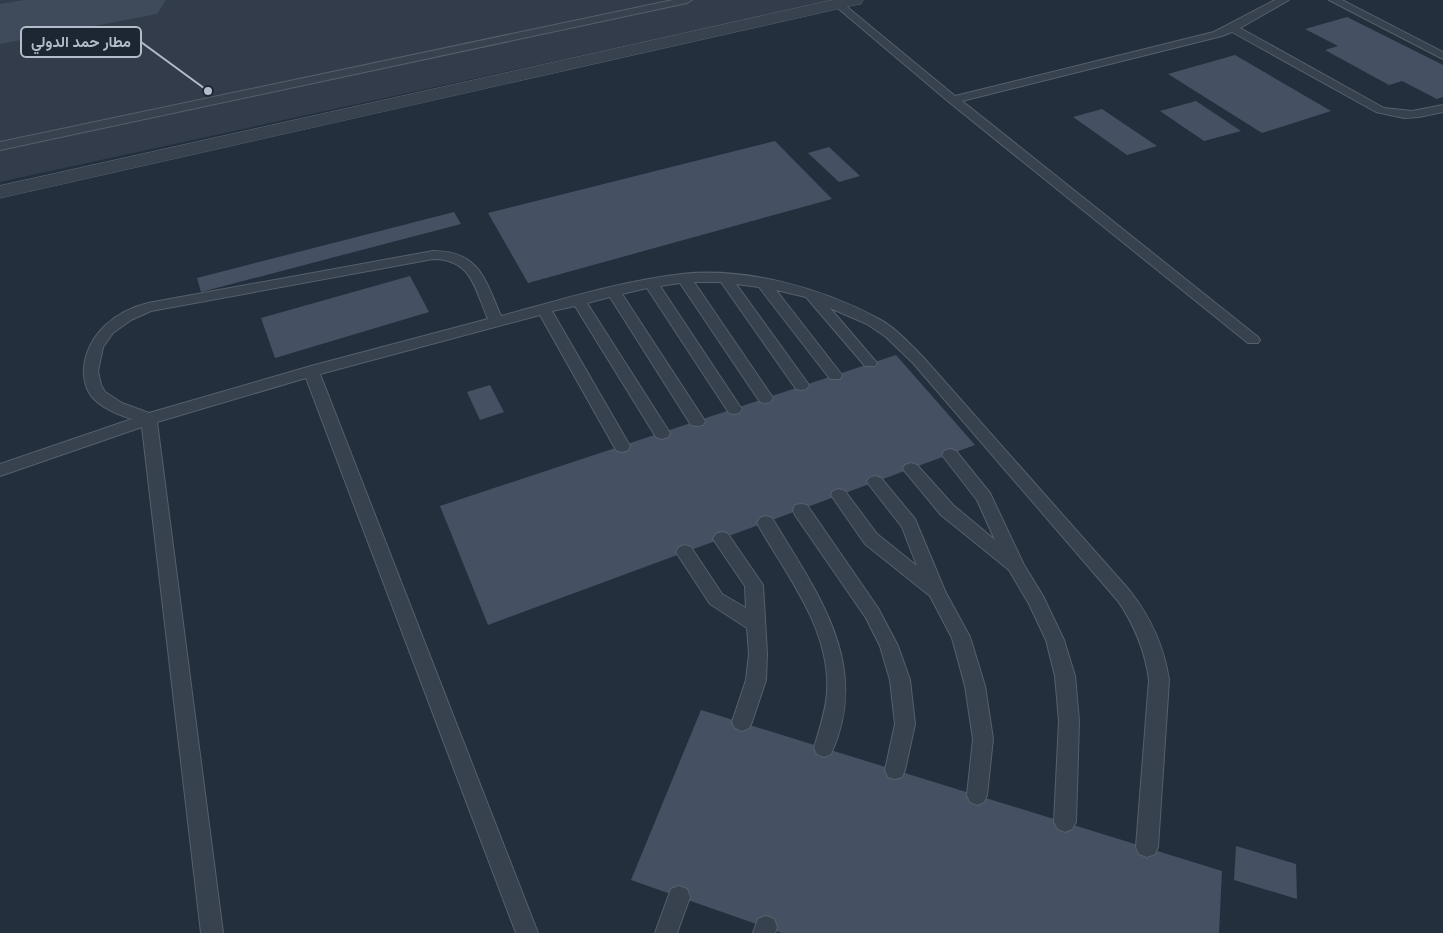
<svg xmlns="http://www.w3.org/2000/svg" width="1443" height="933" viewBox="0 0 1443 933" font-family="Lato,Vazirmatn,sans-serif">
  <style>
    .airport { fill: #323c4b }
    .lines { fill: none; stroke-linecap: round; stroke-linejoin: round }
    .taxiway { fill: #3f4a5a; fill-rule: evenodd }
    .building { fill: #455162 }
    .lane-casing { stroke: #565f6c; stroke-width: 2 }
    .street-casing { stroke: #565f6c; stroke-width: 1 }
    .lane { fill: #38414e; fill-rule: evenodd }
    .street { fill: #38414e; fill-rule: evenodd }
    .leader { fill: none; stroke: #b4bcc9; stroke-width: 2 }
    .callout-dot { fill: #b4bcc9; stroke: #1d2633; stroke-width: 2 }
    .callout { fill: #1d2633; stroke: #b4bcc9; stroke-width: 2 }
    .callout-label { font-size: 15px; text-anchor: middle; font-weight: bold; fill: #b4bcc9 }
  </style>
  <rect width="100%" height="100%" fill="#242f3e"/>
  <path class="airport" d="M0,0H834L0,182Z"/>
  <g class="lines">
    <path class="taxiway" d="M24,0H166L157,14L0,44V4Z"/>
  </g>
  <path class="building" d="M1347,17L1443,65V97L1437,99L1402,81L1389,85L1325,50L1338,46L1305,29Z
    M1235,55L1331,111L1262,133L1168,74Z
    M1196,101L1241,131L1204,141L1160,111Z
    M1102,109L1157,146L1127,155L1073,117Z
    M775,141L832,199L528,283L488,213Z
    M829,147L860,176L839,182L808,153Z
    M454,212L461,224L201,292L197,278Z
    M410,276L429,312L275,358L261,318Z
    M896,355L975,445L488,625L440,506Z
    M490,385L504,412L480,420L467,392Z
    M701,710L1222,871L1219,933H782L631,880Z
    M1236,846L1296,864L1297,899L1234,880Z"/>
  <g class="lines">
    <defs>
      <path id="lane" d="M673,0H692L687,3L0,150V142Z
        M1275,0H1289L1240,28L1384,108L1412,111L1443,105V112L1419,117L1404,118L1376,112L1232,32L1222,36L962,101L1258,337L1260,340L1258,343H1248L949,102L833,4L838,1L841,2L955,96L1214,32Z
        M1329,0H1342L1443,52V59Z
        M433,251C479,251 485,279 501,316C560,300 621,281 682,274C745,267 822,288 877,318C895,327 909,343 923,357L1130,591C1151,618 1164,646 1169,680L1158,847L1155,854L1147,857L1139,854L1136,847L1149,680C1145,650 1135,626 1118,601L913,363L886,337L867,324L830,308L877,363L875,366H865L806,297L776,290L842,375L840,379H830L759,287L736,284L809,385L806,389L801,390L796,389L721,282H694L773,398L770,402L765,403L760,402L680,283L660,286L739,405L742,409L739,413L734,414L729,413L647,288L622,294L705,421L703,425L697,426L691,425L610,297L587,303L670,433L668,437L662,439L656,437L575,306L552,311L630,446L628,450L622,452L616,450L540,315L320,374L538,933H516L306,378L157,422L223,933H201L142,427L0,476V464L132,419C119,415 104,409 94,399C86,391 83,378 84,367C88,333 116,311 148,303ZM433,259C472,259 475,289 488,319L311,366L149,413L122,403L105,392L101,385L98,371L103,347L113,333L131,320L151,311Z
        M950,449L956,451L990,493L1024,565L1043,596L1064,640L1075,676L1079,721L1076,822L1072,829L1065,832L1058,829L1054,822L1059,721L1055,676L1046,640L1029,604L1009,570L941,515L903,469L905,465L911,463L917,465L953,505L995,540L977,500L942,455L944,451Z
        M875,476L881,478L915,519L945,591L970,637L985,686L993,739L987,795L984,802L977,805L970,802L967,795L973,739L965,686L952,638L930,596L865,544L831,495L833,491L839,489L845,491L877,534L917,566L902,527L867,482L869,478Z
        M801,504L807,505L878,608L898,646L910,680L915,724L905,770L902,777L895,779L888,777L885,770L895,724L890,680L880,646L866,618L795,515L793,510L795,505Z
        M766,516L772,518C817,593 872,664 831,754L824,757L817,754L814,748C819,730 826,711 827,692C831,629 786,575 757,523L760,518Z
        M722,532L728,534L763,585L767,654L766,680L752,722L749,728L742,731L735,728L732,722L746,680L749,654L747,628L710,604L676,552L679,547L685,545L691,547L722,594L746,608L745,586L713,539L716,534Z
        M679,886L687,889L690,897L677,933H655L671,889Z
        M766,916L774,919L777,927L775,933H753L758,919Z"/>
      <path id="street" d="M833,0H863L861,4L855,5L0,198V186Z"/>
    </defs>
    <use href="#lane" class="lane-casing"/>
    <use href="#street" class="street-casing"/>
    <use href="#lane" class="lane"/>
    <use href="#street" class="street"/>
  </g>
  <path class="leader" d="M208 91L141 42"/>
  <circle class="callout-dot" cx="208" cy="91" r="5"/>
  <rect class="callout" x="21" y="27" width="120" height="30" rx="5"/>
  <g class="callout-label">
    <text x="81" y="47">مطار حمد الدولي</text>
  </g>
</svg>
